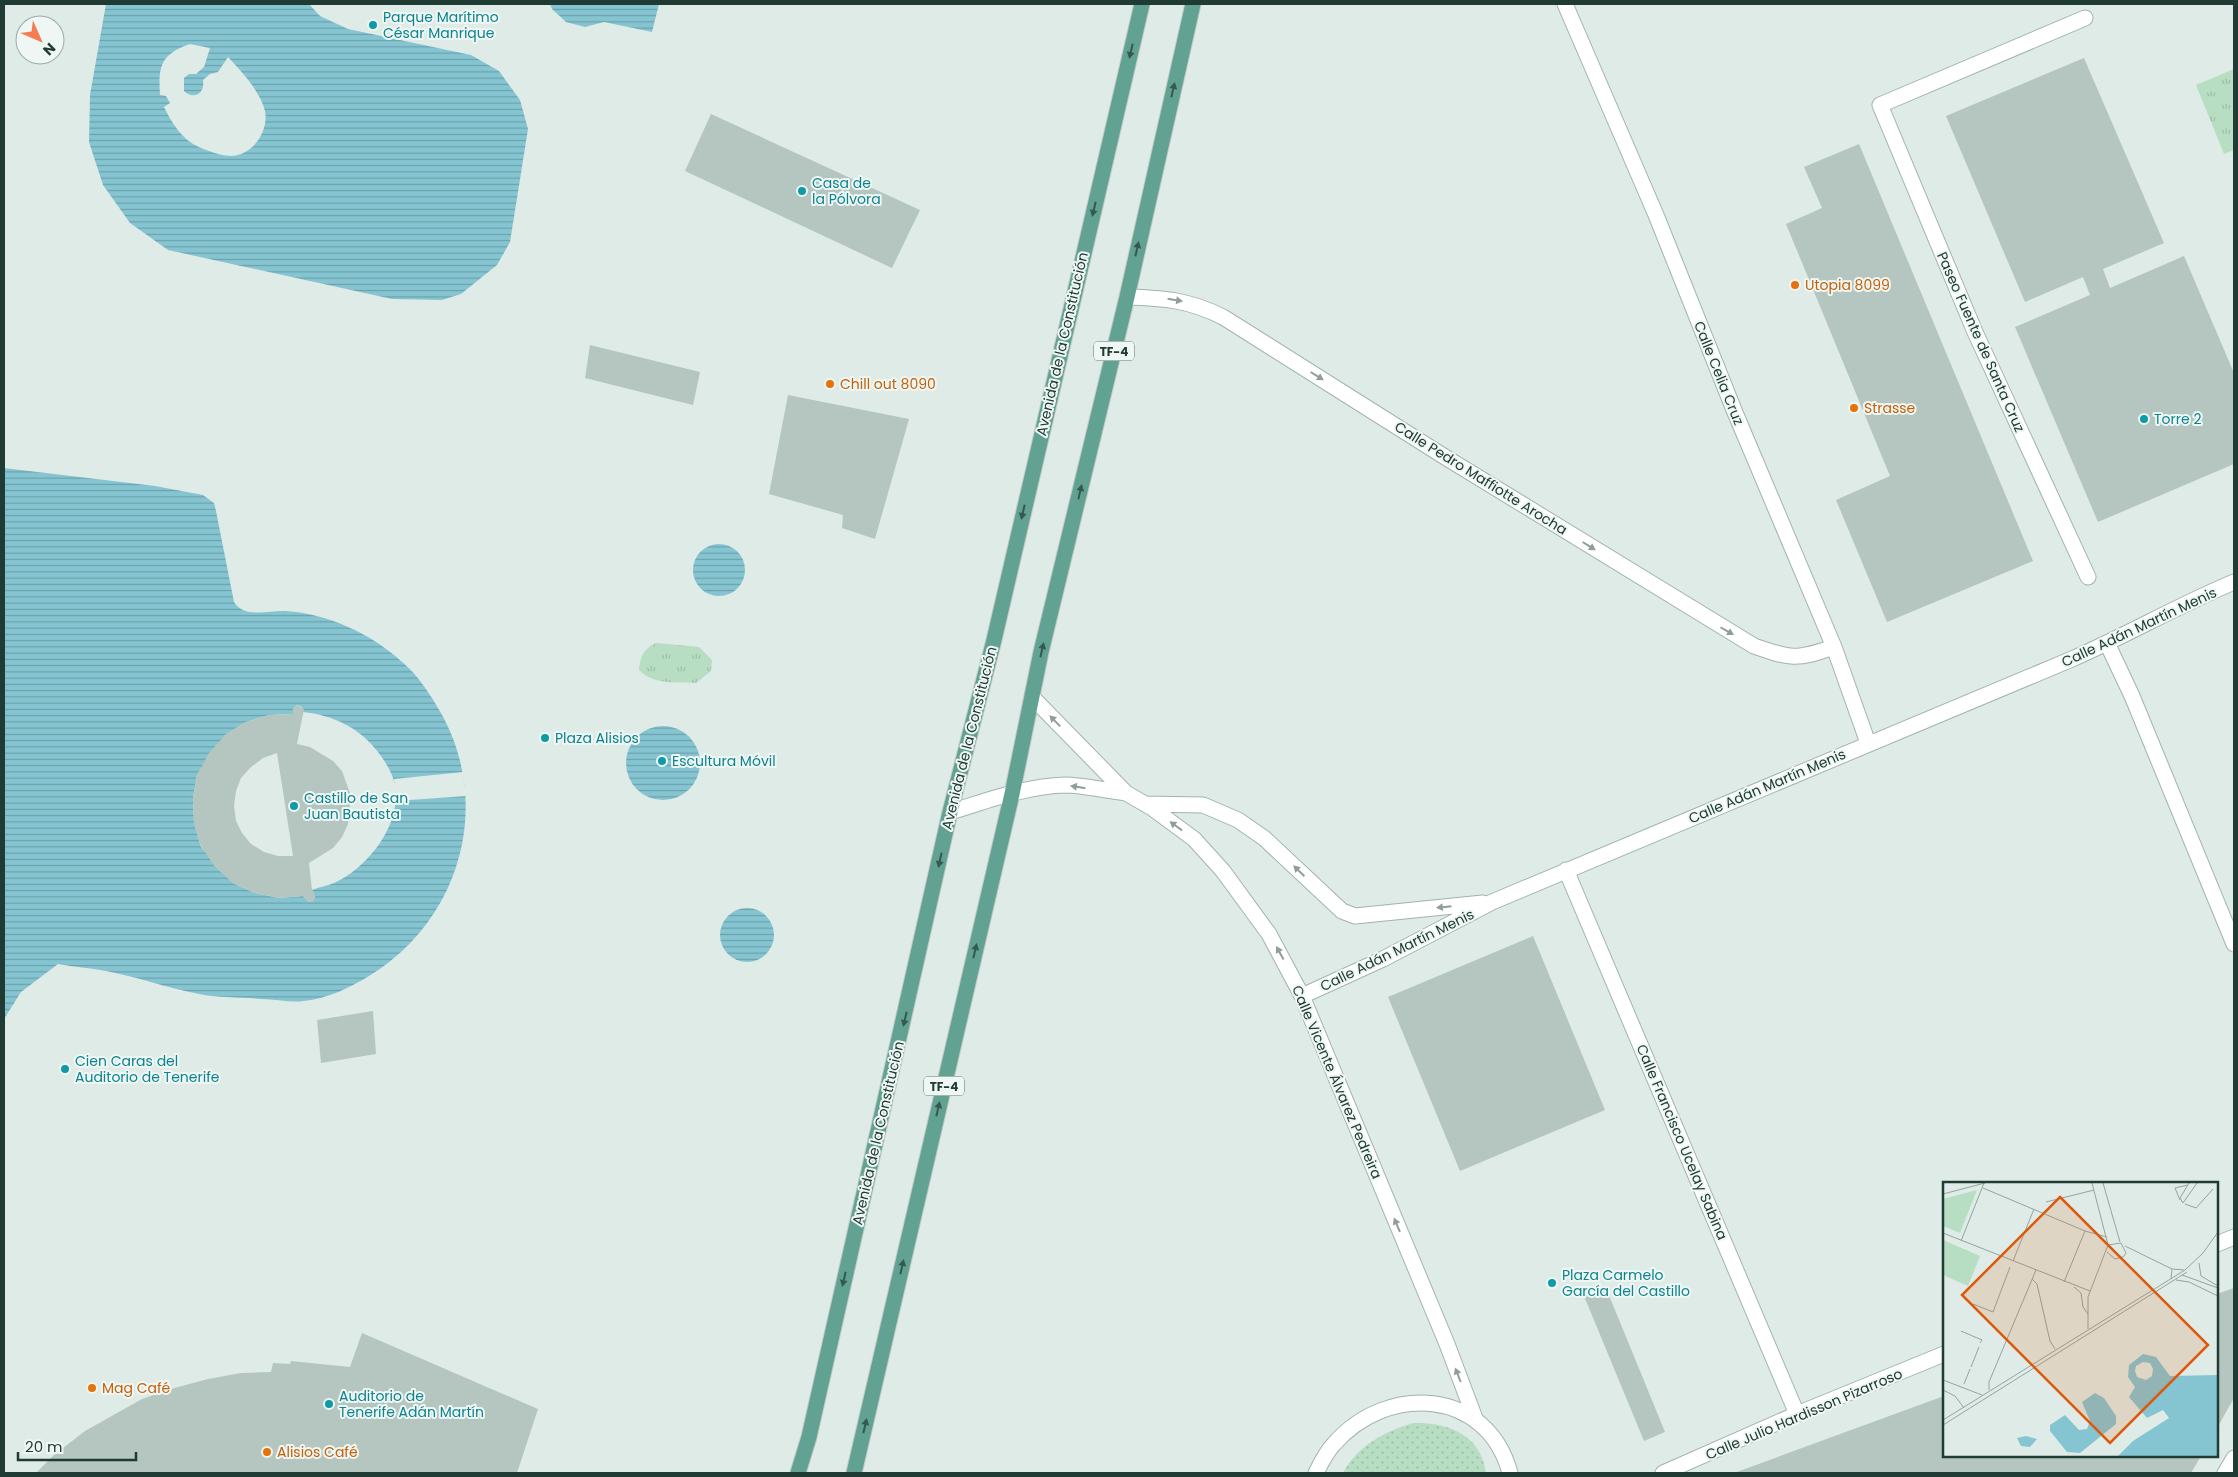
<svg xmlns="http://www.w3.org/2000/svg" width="2238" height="1477" viewBox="0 0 2238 1477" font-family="Poppins,sans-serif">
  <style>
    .grass { fill: url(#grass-dots) }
    .park { fill: url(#park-tufts) }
    .water { fill: url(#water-rules); fill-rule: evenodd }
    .pier { fill: #dfebe6 }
    .building { fill: #b4c6bf; fill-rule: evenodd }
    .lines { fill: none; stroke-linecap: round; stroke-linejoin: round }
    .minor-casing { stroke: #a2b3ad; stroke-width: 17 }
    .major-casing { stroke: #c1c8c6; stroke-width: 17 }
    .minor { stroke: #fff; stroke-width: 15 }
    .major { stroke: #62a292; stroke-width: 15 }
    .oneway { fill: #345a50 }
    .oneway2 { fill: #909d9a }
    .culture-dot { fill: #0f9aa8; stroke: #eff7f4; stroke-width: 2 }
    .food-dot { fill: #e8710a; stroke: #eff7f4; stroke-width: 2 }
    .labels { text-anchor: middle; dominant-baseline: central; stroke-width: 4; stroke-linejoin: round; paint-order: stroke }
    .shield { fill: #eff7f4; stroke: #5e736e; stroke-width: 1 }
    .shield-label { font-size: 12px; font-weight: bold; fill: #203b34 }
    .culture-label { font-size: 14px; fill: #0d838f; stroke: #eff7f4; text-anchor: start }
    .food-label { font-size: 14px; fill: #c56008; stroke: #eff7f4; text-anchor: start }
    .street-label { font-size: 14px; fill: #203b34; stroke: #eff7f4 }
    .inset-road { fill: none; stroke: #93a59f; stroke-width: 1 }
    .view { fill: #de580e; fill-opacity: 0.15; stroke: #de580e; stroke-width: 2.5 }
    .inset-edge { fill: none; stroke: #203b34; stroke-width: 2.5 }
  </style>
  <defs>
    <pattern id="grass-dots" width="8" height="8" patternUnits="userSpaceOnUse" patternTransform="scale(1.25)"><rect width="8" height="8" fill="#b7ddc2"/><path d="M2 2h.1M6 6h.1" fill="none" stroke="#9dbfa7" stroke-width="1.8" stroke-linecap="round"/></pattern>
    <pattern id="park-tufts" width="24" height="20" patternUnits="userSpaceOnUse" patternTransform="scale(1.25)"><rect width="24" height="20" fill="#b7ddc2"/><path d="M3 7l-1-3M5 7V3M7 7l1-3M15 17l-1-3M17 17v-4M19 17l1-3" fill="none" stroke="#9dbfa7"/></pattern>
    <pattern id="water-rules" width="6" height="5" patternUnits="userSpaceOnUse" patternTransform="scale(1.25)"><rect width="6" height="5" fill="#85c5d2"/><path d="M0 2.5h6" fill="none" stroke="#6ca1ab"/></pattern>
  </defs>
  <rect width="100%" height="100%" fill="#dfebe6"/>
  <path class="grass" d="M1414,1423C1448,1422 1481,1435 1486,1473H1343C1357,1446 1385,1431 1414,1423Z"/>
  <path class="park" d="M2234,69V150L2224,154L2196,85Z
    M656,643L699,647L712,660L711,671L696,683C677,682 653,685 639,670C641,655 643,650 656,643Z"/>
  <path class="water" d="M106,4H309L320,16L348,29L471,55L499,71L520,100L528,129L510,242L497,265L461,294L442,300L392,299L168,250L130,223L103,185L89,142L90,95ZM190,44L210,48L204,67L196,74H189L184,78V91C194,100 205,94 203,80L210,74L218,72L228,57C242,72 260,91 265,111C269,131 253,155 232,156C222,156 207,151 199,147C181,139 172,123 164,107L170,103L166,96L160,95C158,66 161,54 190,44Z
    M550,4H659L652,32L604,22L585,27L566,22L552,9Z
    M4,468L155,486L203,495L214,503L216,511L234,602C244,619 269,610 286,611C328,614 370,633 401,661C418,675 430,694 441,713C493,806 460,921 369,976C351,987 327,999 304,1001C291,1003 275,999 261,999C241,997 219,998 199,994C168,988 137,977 106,971C90,968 74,967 58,964L21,992L4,1019ZM297,705L302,707L303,712C333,715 360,728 378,752C384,760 390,769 393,778C407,818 369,868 334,883C327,886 319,887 312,890L315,897L312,902H309L303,896L279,898L255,893L233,883L201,847L194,823L193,799L197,775L225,735L246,722L269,715L293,714V709Z
    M693 570a26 26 0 1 1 52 0a26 26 0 1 1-52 0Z
    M626 763a37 37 0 1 1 74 0a37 37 0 1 1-74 0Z
    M720 935a27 27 0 1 1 54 0a27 27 0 1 1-54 0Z"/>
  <path class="pier" d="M463,772L466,796L396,801L394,779Z"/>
  <path class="building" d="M2084,58L2164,243L2103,269L2110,288L2184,256L2234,373V464L2098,522L2015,327L2090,295L2083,277L2025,302L1946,116Z
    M711,114L920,210L892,268L685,171Z
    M1859,144L2033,561L1887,622L1836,500L1890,476L1786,224L1822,208L1804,167Z
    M590,345L700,372L693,405L585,378Z
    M788,395L909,419L875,539L842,528L843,515L769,494Z
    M297,705L304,709L297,744L310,747L333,761L342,771L351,796L348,824L342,837L333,848L309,863L312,890L315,897L312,902H309L303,896L279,898L255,893L233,883L215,867L201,846L194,824L193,799L197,775L209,753L225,735L246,722L269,715L293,714V709ZM277,753L293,856H278L264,852L251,844L242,833L236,821L234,806L236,791L241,778L251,767L263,758Z
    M1533,936L1605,1110L1460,1171L1388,997Z
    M373,1011L376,1054L321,1063L317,1020Z
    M1606,1288L1665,1432L1644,1441L1584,1296Z
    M2234,1288V1398L2217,1428V1294Z
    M362,1333L538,1409L517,1473H36L54,1455L85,1431L142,1399L171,1389L208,1379L241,1373L271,1372L273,1363L290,1364L291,1361L350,1367Z
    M1944,1396V1456H2201L2191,1473H1734Z"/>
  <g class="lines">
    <defs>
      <path id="minor" d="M1565,4L1656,215L1734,410L1834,647L1868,743
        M2085,18L1880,105L1975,332L2088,577
        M1127,297C1164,298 1189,300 1223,317L1445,457L1754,646C1791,659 1796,660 1834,647
        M2107,643L2132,696L2234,944
        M1033,698L1126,793L1152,808L1194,839L1223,871L1269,934L1302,996L1447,1344L1476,1421
        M1145,804L1203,805L1238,820L1264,838L1342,911L1355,916L1483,903
        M950,812C987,801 1026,786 1065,785C1083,785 1107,791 1126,793
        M1566,870L1797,1414
        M1302,996L1383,959L1492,902L2072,659C2127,635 2179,605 2234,582
        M2217,1244L2234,1237
        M1316,1473C1321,1463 1326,1452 1334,1444C1387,1383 1487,1388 1510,1473
        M1663,1473L1797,1414L1944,1354
        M2225,1473L2234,1458"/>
      <path id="major" d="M798,1473L809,1437L950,812L994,640L1142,4
        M854,1473L1012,794L1041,652L1127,297L1193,4"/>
    </defs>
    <use href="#minor" class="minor-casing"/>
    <use href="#major" class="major-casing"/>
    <use href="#minor" class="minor"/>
    <use href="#major" class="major"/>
  </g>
  <defs><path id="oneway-solid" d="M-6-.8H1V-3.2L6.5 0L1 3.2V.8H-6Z" transform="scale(1.25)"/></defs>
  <g class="oneway">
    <use href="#oneway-solid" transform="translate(1131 51) rotate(103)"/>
    <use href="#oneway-solid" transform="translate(1173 90) rotate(-77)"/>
    <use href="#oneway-solid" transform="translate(1094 209) rotate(103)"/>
    <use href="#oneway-solid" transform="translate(1137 249) rotate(-77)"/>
    <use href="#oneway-solid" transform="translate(1080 492) rotate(-77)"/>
    <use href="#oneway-solid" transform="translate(1023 512) rotate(103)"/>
    <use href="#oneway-solid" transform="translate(1042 650) rotate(-77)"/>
    <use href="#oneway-solid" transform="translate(940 860) rotate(102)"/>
    <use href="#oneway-solid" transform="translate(975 951) rotate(-77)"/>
    <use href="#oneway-solid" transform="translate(905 1019) rotate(103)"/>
    <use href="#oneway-solid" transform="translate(938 1109) rotate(-77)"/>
    <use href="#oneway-solid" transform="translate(902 1267) rotate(-77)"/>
    <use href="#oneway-solid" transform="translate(844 1279) rotate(103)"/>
    <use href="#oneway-solid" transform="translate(865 1426) rotate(-77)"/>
  </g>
  <g class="oneway2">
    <use href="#oneway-solid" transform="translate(1175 300) rotate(9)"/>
    <use href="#oneway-solid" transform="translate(1317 376) rotate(32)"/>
    <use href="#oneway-solid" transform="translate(1589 546) rotate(32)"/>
    <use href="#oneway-solid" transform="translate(1727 631) rotate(30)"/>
    <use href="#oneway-solid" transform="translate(1055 721) rotate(-134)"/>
    <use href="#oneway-solid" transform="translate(1078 787) rotate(-171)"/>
    <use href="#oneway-solid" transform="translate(1176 826) rotate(-144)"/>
    <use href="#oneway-solid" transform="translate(1299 871) rotate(-136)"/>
    <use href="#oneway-solid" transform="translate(1444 907) rotate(174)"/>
    <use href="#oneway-solid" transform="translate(1280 953) rotate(-119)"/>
    <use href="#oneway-solid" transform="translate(1397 1225) rotate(-113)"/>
    <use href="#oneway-solid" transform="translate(1458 1375) rotate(-111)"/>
  </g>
  <g class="culture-dot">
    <circle cx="373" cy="25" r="5"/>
    <circle cx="802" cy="191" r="5"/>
    <circle cx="2144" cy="419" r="5"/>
    <circle cx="545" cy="738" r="5"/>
    <circle cx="662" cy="761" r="5"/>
    <circle cx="294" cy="806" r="5"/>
    <circle cx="65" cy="1069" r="5"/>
    <circle cx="1552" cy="1283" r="5"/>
    <circle cx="329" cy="1404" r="5"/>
  </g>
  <g class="food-dot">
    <circle cx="1795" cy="285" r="5"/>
    <circle cx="830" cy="384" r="5"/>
    <circle cx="1854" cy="408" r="5"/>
    <circle cx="92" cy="1388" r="5"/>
    <circle cx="267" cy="1452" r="5"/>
  </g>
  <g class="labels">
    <g class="shield">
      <rect x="1094" y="341.5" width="40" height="19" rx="4"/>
      <rect x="924" y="1076.5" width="40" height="19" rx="4"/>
    </g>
    <g class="shield-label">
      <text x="1114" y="351">TF-4</text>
      <text x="944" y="1086">TF-4</text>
    </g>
    <g class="culture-label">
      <text x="383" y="17">Parque Marítimo<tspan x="383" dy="16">César Manrique</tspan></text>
      <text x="812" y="183">Casa de<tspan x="812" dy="16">la Pólvora</tspan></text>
      <text x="2154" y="419">Torre 2</text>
      <text x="555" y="738">Plaza Alisios</text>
      <text x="672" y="761">Escultura Móvil</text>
      <text x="304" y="798">Castillo de San<tspan x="304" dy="16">Juan Bautista</tspan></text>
      <text x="75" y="1061">Cien Caras del<tspan x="75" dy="16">Auditorio de Tenerife</tspan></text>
      <text x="1562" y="1275">Plaza Carmelo<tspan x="1562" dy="16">García del Castillo</tspan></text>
      <text x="339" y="1396">Auditorio de<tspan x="339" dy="16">Tenerife Adán Martín</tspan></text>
    </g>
    <g class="food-label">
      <text x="1805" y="285">Utopia 8099</text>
      <text x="840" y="384">Chill out 8090</text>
      <text x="1864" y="408">Strasse</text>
      <text x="102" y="1388">Mag Café</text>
      <text x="277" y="1452">Alisios Café</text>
    </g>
    <g class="street-label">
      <text transform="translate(1981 342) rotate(66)">Paseo Fuente de Santa Cruz</text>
      <text transform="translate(1062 344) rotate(-77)">Avenida de la Constitución</text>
      <text transform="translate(1719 373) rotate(68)">Calle Celia Cruz</text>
      <text transform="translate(1481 478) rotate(32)">Calle Pedro Maffiotte Arocha</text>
      <text transform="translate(2139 627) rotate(-25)">Calle Adán Martín Menis</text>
      <text transform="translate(969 738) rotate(-76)">Avenida de la Constitución</text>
      <text transform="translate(1767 786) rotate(-23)">Calle Adán Martín Menis</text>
      <text transform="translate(1397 950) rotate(-26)">Calle Adán Martín Menis</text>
      <text transform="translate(1337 1082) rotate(67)">Calle Vicente Álvarez Pedreira</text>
      <text transform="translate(878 1133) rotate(-77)">Avenida de la Constitución</text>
      <text transform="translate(1682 1142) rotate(67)">Calle Francisco Ucelay Sabina</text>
      <text transform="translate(1804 1414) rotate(-23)">Calle Julio Hardisson Pizarroso</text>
    </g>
  </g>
  <g transform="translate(1943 1182)">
    <rect width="275" height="275" fill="#dfebe6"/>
    <path d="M34,8L17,51L0,44V17Z" fill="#b7ddc2"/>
    <path d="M0,58L37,74L25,104L0,93Z" fill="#b7ddc2"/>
    <path d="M200,172L213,175L227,194L275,193V274H175L190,259L226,236L220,228L204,236L186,215L192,205L185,195L186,183ZM200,180L207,181L210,187L209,194L203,198L194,195L192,189L193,184ZM152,211L161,216L173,234V242L137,271L124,270L107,249V243L122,233L136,248L144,247L147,239L139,220ZM83,254L94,257L87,265L78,264L74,256Z" fill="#85c5d2" fill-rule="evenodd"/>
    <path class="inset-road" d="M160,1L177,60M246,1L237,16L240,21L254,1M40,6L142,49L164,55M0,12L42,1M237,18L232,6L245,3M103,20L151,8M242,22L253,26L270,7M0,51L147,109M18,59L41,1M182,64L229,87M164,70L172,77L180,75L183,71L178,61L165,63M70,79L91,27M256,81L258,94L275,104M239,93L275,106M89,97L94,102L107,159L112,167M228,97L229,87L241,88M233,98L246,100L275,114M121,100L142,49M131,105L138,111L140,125L145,132M30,122L50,130L67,85M145,147V115L165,63L149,1M18,149L39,158L37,161M28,185L36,165M0,198L39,213M21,202L27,187M0,208L12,214L21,226M46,208V200L93,88M0,238L242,88L260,71L275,50M0,243L244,90"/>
    <path class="view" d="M117,15L265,163L167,261L19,113Z"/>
    <rect width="275" height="275" class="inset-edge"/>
  </g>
  <rect width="2238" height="1477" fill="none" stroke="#203b34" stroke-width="10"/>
  <g transform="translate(40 40) rotate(135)"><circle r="24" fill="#eff7f4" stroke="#9caca7"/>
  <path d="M0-4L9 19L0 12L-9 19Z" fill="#f67c52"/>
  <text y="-8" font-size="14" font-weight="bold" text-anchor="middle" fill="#203b34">N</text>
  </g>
  <path d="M18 1452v8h118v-8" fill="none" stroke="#203b34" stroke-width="2.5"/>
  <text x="25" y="1452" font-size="15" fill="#203b34" stroke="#eff7f4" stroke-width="4" paint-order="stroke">20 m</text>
</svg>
